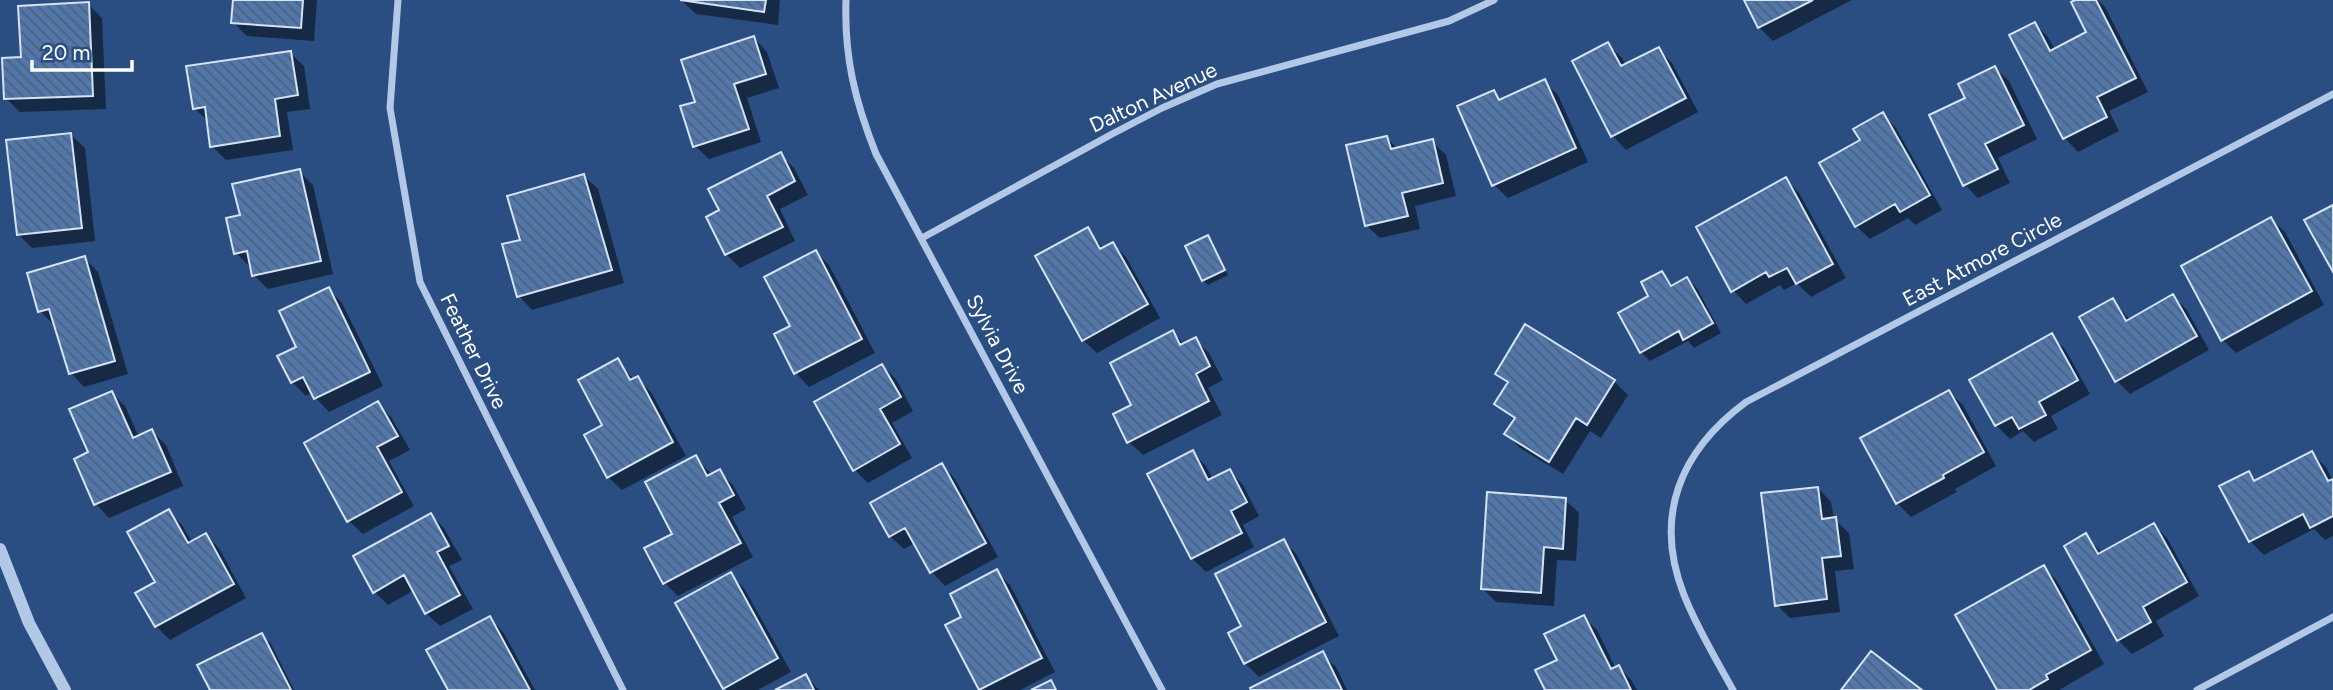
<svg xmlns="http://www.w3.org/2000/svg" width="2333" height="690" viewBox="0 0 2333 690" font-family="Figtree,sans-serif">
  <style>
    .shadow { fill: #0007 }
    .building { fill: url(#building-back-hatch); stroke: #d5e3f5; stroke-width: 2 }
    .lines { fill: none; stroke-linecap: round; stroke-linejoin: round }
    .minor { stroke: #b2c8e6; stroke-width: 7 }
    .tertiary { stroke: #b2c8e6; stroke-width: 12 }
    .labels { text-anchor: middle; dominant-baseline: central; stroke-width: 5; stroke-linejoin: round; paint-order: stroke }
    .street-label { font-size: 21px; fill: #fff; stroke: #2a4e82 }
  </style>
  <defs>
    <pattern id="building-back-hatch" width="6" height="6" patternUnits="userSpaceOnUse" patternTransform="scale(1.75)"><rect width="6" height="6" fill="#5277aa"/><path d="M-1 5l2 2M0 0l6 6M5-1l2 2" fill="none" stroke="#4f627b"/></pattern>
  </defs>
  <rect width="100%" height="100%" fill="#2a4e82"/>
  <path class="shadow" d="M234,0H317L314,41L247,36L233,22Z
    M780,0L778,25L696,14L682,1Z
    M1746,0H1852L1773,41L1759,27Z
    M2079,0H2098L2105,7L2148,92L2109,111L2119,131L2078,152L2065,138L2012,35L2035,24L2048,37L2055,50L2088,33Z
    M88,4L102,18L106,109L20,112L6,98Z
    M754,38L767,52L779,88L747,98L761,142L709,159L695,146L697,103Z
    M1608,44L1622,58L1626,66L1658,49L1672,63L1698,112L1626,150L1613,136L1574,62Z
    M290,53L304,66L310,109L287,112L293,150L226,160L212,146L209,122L194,108Z
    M1995,68L2009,81L2037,139L1998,158L2010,183L1978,198L1965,185L1967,99Z
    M1544,82L1558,95L1588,162L1508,198L1494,185V92L1503,101Z
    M1882,114L1896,128L1942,210L1915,225L1908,218L1870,239L1856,226L1862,141Z
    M71,135L85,148L95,241L32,248L18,234Z
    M1387,138L1398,149L1432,141L1446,155L1456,196L1415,206L1420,229L1380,238L1366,225Z
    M780,154L794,168L808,195L780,209L795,241L740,268L726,254L708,218L721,211Z
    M299,171L313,185L333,274L268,289L254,275L252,266L250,267L236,253L242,216Z
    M584,176L598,189L624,283L532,310L519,296Z
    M1786,179L1799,193L1846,278L1811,297L1797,283L1784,290L1780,285L1746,304L1733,290Z
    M2271,219L2285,232L2324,305L2236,353L2223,340Z
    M1088,230L1104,249L1113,244L1126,257L1160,318L1097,353L1083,340Z
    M1207,237L1212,241L1228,275L1208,285L1203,280L1187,246Z
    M816,252L829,265L875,353L809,387L796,373L776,335L792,326Z
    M84,258L98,272L128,374L84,387L71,373L56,324L54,325L40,311Z
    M1662,273L1674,286L1687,279L1697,288L1721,333L1694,348L1688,341L1650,361L1641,352L1650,297Z
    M329,289L342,303L383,386L329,412L316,398L313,392L306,396L292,382L298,348Z
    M2173,296L2187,310L2209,350L2130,394L2117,381L2113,300L2130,320Z
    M1173,332L1185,345L1195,340L1209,353L1223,380L1208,388L1222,415L1143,455L1129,442L1133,405Z
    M2051,336L2065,349L2090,394L2051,416L2058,429L2034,442L2023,431L2010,439L1996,425Z
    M617,360L634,380L637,378L651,392L686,456L622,490L608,477Z
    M882,366L896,379L913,411L892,423L912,458L868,483L855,470Z
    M1497,374L1614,381L1628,395L1601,438L1590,431L1563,474L1520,448L1507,434L1515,421L1496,404L1508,384Z
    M1949,392L1963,405L1996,466L1955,489L1957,492L1911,517L1897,503Z
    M111,393L125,406L139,437L152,431L166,445L183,486L109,518L96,504L90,453Z
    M378,404L391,417L410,450L389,461L414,506L363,534L349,521Z
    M1192,452L1206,466L1213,480L1230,471L1243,485L1259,516L1243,525L1254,547L1206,572L1192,558Z
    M2312,453L2326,467L2333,481V536L2325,540L2314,529L2264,555L2250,541L2248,473L2257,482Z
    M696,457L712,475L719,471L733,485L746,509L732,517L753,557L678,596L664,582L674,534Z
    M942,465L955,479L998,557L945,586L932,572L915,543L904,549L890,536Z
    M1818,488L1831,502L1834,519L1849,533L1854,569L1835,571L1840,612L1790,618L1777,605Z
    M1565,500L1579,513L1576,561L1557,560L1554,606L1496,602L1483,589Z
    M168,511L182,525L192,542L205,535L219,548L246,598L170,640L156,626L138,593L157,583Z
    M431,515L444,528L462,560L449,566L473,609L440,626L426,613L414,590L388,605L375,592Z
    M2154,525L2167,538L2199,596L2156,621L2164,636L2132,654L2118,640L2086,536L2102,553Z
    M1284,541L1297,555L1339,636L1259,677L1245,663L1244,627Z
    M2044,567L2057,581L2104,664L2059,690H1999Z
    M996,571L1010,585L1055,672L1020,690H981L948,626L964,617Z
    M731,575L744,588L791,672L758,690H727L724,688Z
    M1583,617L1597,630L1616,669L1619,667L1632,681L1637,690H1547L1559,660Z
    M490,618L503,632L535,690H450Z
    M261,635L271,644L294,690H212Z
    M1322,654L1336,667L1347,690H1253Z
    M806,676L819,690H778Z"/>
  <path class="building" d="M233,0H303L301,28L231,23Z
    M680,0H766L764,12Z
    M1744,0H1813L1758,28Z
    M2075,0H2096L2136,78L2097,97L2107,117L2063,139L2009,35L2035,22L2050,51L2086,32L2071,2Z
    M89,2L93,96L4,99L2,58L21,57L18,6Z
    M754,36L766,74L734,84L749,129L693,147L680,106L695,102L681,60Z
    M1608,42L1621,66L1659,47L1686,98L1611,137L1572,61Z
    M291,51L298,95L275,99L280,136L210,147L205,107L193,109L186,66Z
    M1995,66L2024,125L1985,144L1998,169L1963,186L1929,115L1965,98L1958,84Z
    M1545,79L1576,148L1492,186L1457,106L1494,90L1499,100Z
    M1883,112L1930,195L1900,212L1895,204L1855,227L1819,163L1860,140L1853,129Z
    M71,133L82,228L17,235L6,140Z
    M1387,136L1391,149L1433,139L1443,183L1402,193L1408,216L1365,226L1346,145Z
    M781,152L795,181L767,196L783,227L725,255L706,217L719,210L708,189Z
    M300,169L321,261L252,276L247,251L234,254L226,218L240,215L232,184Z
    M584,174L612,270L517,297L502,244L520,240L507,196Z
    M1786,177L1833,264L1796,284L1787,268L1769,277L1766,272L1731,292L1696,227Z
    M2333,205V272L2304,220Z
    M2271,217L2312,291L2221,341L2181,266Z
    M1088,227L1100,249L1113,242L1148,304L1082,341L1035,256Z
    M1208,235L1225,270L1202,281L1185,246Z
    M816,250L862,339L794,374L774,334L790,326L764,277Z
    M85,256L115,361L69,374L49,309L38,312L27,273Z
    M1662,271L1671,286L1687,277L1713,323L1683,340L1679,331L1640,353L1618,313L1648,296L1641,282Z
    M329,287L370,372L314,399L303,377L291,383L277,356L296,347L279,311Z
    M2173,294L2197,336L2115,382L2079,317L2113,298L2126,321Z
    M1525,324L1615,380L1587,425L1576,418L1549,462L1504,434L1515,418L1494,404L1508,382L1495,374Z
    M1173,330L1180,345L1196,337L1210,366L1196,374L1209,401L1127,443L1113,414L1131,405L1110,363Z
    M2052,333L2078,380L2039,402L2046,415L2019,429L2012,417L1995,426L1969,380Z
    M618,358L630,380L638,376L673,442L607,478L584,435L602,425L578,380Z
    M882,364L901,397L880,409L900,444L853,471L814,402Z
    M1949,390L1984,452L1943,475L1944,478L1896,504L1860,438Z
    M112,391L133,438L152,429L171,472L94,505L74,459L88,452L69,409Z
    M378,401L398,436L377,447L402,492L347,522L304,443Z
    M1193,450L1208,480L1230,469L1247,502L1231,511L1242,533L1191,559L1147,474Z
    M2312,451L2328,481L2333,479V516L2310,528L2303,514L2249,542L2219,486L2249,471L2254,481Z
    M696,455L707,476L720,469L734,495L719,503L741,543L663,584L644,548L672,534L645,482Z
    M942,463L986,543L930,573L905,528L889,537L870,503Z
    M1818,487L1822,519L1836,517L1841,556L1822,558L1827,599L1775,606L1761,493Z
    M1487,492L1566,498L1563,549L1544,547L1541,593L1481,589Z
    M169,509L188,543L206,533L234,584L155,627L135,593L155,582L127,532Z
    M431,513L449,546L437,552L460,595L425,614L404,575L373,593L353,556Z
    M2154,523L2187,582L2143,607L2151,622L2117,641L2064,546L2086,533L2098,554Z
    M1284,539L1326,622L1244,664L1228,633L1241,626L1215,574Z
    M2044,565L2091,650L2046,675L2048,679L2029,690H1997L1955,615Z
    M997,569L1042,658L979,690L945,625L961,617L950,594Z
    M731,572L778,658L723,689L675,603Z
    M1584,615L1611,669L1619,665L1631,690H1545L1535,670L1557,660L1544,634Z
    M490,616L530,690H448L426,650Z
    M262,633L291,690H210L197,665Z
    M1323,651L1342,690H1251L1250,688Z
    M1871,651L1922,690H1841Z
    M806,674L814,690H775Z
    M1051,680L1056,690H1031Z"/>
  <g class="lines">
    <path class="minor" d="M398,0L390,108L420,282L623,690
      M846,0C844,57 855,101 876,154L1162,690
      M922,238L1114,133L1162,108L1217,84L1449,21L1494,0
      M1733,690C1716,659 1697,628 1684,595C1653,516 1680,451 1746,402L2333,94
      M2197,690L2333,617"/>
    <path class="tertiary" d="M0,549L29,623L65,690"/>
  </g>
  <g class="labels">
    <g class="street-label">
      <text transform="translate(1153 97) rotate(-25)">Dalton Avenue</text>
      <text transform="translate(1982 259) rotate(-28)">East Atmore Circle</text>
      <text transform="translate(998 344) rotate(62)">Sylvia Drive</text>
      <text transform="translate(474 351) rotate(64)">Feather Drive</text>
    </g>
  </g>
  <path d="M32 60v10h100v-10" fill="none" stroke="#ffffff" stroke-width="3.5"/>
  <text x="42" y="60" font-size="21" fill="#ffffff" stroke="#2a4e82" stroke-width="5" paint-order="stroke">20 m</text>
</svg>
